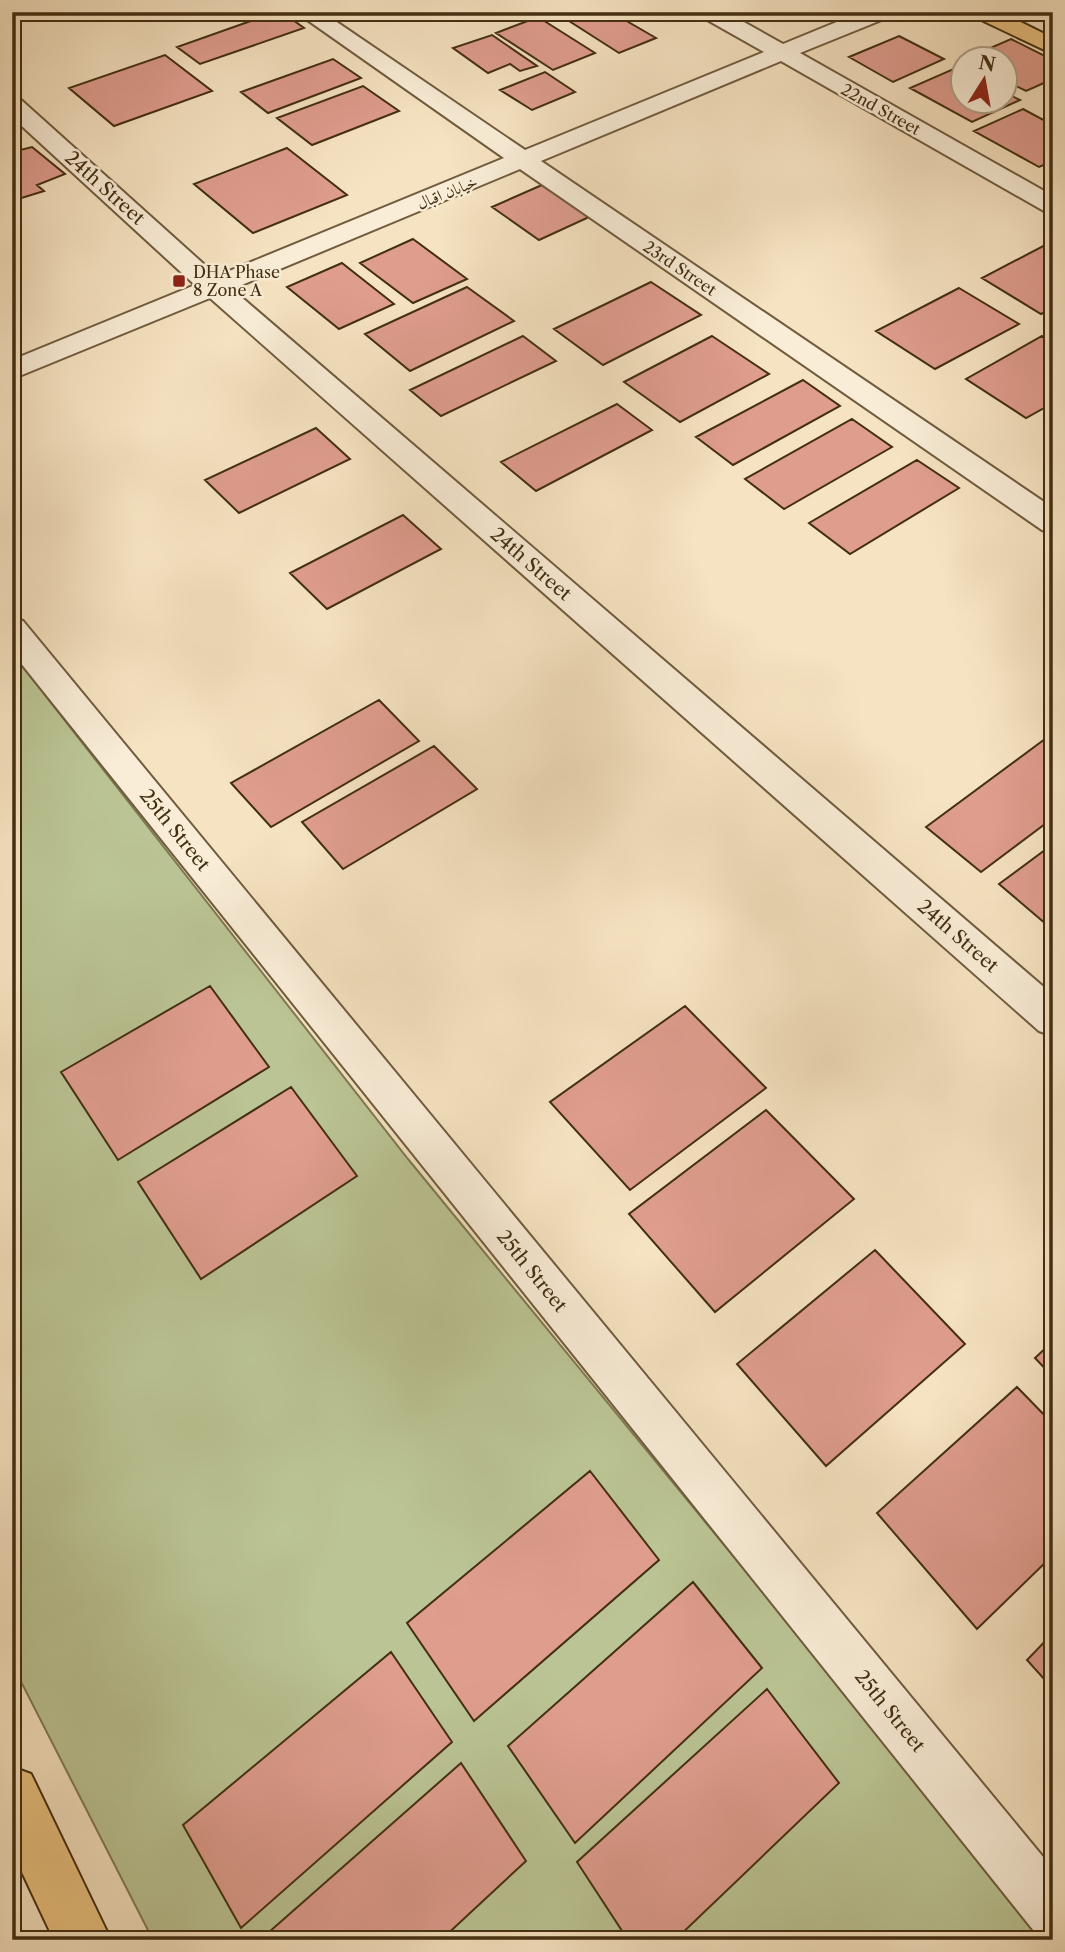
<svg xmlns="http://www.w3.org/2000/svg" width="1065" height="1952" viewBox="0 0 1065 1952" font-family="'Libre Caslon Text',Amiri,serif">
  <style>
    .green { fill: #bbc494; stroke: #7f7953; stroke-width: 2 }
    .building { fill: #df9d8e; stroke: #432e12; stroke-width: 2 }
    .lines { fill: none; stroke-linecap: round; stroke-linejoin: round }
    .minor-casing { stroke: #705b3e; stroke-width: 4 }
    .major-casing { stroke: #432e12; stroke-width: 4 }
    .minor { fill: #f9edd7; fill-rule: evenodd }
    .major { fill: #ebc280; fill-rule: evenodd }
    .poi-dot { fill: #8f2418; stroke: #f9edd7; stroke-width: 2.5 }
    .labels { text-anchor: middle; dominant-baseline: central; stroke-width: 5; stroke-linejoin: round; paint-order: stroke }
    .far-street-label { font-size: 16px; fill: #432e12; stroke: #f9edd7 }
    .far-poi-label { font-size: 16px; fill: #432e12; stroke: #f9edd7; text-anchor: start }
    .street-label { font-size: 19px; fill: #432e12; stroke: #f9edd7 }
  </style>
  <rect width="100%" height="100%" fill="#f6e3c1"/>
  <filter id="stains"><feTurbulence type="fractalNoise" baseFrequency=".00286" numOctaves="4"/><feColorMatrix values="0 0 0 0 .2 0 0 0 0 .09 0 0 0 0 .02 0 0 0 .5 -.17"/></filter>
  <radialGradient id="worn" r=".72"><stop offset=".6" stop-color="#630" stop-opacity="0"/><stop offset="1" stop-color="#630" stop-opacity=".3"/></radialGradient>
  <path class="green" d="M12,653L408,1159L901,1761L1043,1940H153L12,1664Z"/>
  <path class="building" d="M276,12H282L304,28L200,64L177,47Z
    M384,12H416L396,20Z
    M555,12H611L656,38L619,53Z
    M538,17L595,53L553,70L496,33Z
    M492,35L537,66L520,71L510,64L488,73L453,48Z
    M899,36L944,59L893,82L849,57Z
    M1011,39L1053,60V79L1026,91L1006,81V60L965,59Z
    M165,55L212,91L114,126L69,88Z
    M333,59L361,78L268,113L241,92Z
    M958,67L964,70V102H1006V93L1020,100L972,122L910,88Z
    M545,72L575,92L532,110L500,90Z
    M363,86L399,111L312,145L277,118Z
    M1023,109L1053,125V161L1039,167L974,131Z
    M32,147L65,174L37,185L44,191L12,201V152Z
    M287,148L347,195L253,233L194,184Z
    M542,185L589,217L539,240L492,207Z
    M413,239L467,279L413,303L360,263Z
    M1053,241V308L1041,314L982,278Z
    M342,263L394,304L339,329L287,287Z
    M651,282L701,315L603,365L554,329Z
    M467,287L514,321L410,371L365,334Z
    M959,288L1019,324L935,369L876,331Z
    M523,336L556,361L441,416L410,390Z
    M712,336L769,374L680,422L624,382Z
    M1042,336L1053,343V403L1026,418L966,379Z
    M803,380L840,406L733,465L696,437Z
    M617,404L652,430L536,491L501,462Z
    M852,419L892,447L784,509L745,479Z
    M316,428L350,459L239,513L205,480Z
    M917,460L959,488L850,554L809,523Z
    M403,515L441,549L327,609L290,573Z
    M379,700L419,741L271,827L231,783Z
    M1045,739L1053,745V818L981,872L926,827Z
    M434,746L477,789L343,869L302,822Z
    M1053,844V930L999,884Z
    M210,986L269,1067L118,1160L61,1072Z
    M685,1006L766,1088L630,1190L550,1102Z
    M291,1087L357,1176L201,1279L138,1182Z
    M766,1110L854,1199L715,1312L629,1214Z
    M875,1250L965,1344L826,1466L737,1364Z
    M1053,1341V1377L1035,1358Z
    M1017,1387L1053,1424V1555L977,1629L877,1513Z
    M590,1471L659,1560L474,1721L407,1623Z
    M693,1582L762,1668L575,1843L508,1746Z
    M1053,1633V1689L1027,1660Z
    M391,1652L452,1742L241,1928L183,1825Z
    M767,1689L839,1783L675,1940H628L577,1862Z
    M461,1763L526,1861L441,1940H260Z"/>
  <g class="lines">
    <defs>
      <path id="minor" d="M296,12H322L525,150L764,52L702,17L699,12H726L783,44L861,12H892L889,17L800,53L1053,196V213L1044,211L781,61L541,161L1053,508V533L1042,530L520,169L232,289L1053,995V1036L1039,1031L210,298L12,379V360L195,285L12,117V97L20,99L217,276L504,158Z
        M12,617L23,621L1053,1869V1939L1034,1931L12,652Z"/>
      <path id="major" d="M972,12H1000L1053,38V54L975,17Z
        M12,1767L31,1774L111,1940H54L12,1851Z"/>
    </defs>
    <use href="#minor" class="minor-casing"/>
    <use href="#major" class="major-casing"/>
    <use href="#minor" class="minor"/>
    <use href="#major" class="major"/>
  </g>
  <rect class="poi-dot" x="172" y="274" width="14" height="14" rx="3.5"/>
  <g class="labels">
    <g class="far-street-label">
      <text transform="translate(881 109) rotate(29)">22nd Street</text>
      <text transform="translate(447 192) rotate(-22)">خیابان اقبال</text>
      <text transform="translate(680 268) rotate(34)">23rd Street</text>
    </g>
    <g class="far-poi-label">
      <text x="193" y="272">DHA Phase<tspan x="193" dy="18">8 Zone A</tspan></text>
    </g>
    <g class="street-label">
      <text transform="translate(105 188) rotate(42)">24th Street</text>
      <text transform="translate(531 564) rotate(41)">24th Street</text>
      <text transform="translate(175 830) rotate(51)">25th Street</text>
      <text transform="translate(958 936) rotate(41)">24th Street</text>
      <text transform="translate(532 1271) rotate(51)">25th Street</text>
      <text transform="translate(890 1711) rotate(51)">25th Street</text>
    </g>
  </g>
  <rect width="1065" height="1952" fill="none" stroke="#f6e3c1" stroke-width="42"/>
  <rect x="14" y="14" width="1037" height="1924" fill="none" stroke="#432e12" stroke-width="3.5"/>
  <rect x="21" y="21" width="1023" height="1910" fill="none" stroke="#432e12" stroke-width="2"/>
  <g transform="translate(984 80) rotate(11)"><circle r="33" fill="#f9edd7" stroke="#b0a188" stroke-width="2"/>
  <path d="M0-5L12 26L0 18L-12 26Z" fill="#8f2418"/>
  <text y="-10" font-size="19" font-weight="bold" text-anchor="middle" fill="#432e12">N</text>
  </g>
  <rect width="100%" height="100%" filter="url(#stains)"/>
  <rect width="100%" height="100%" fill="url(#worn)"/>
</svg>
